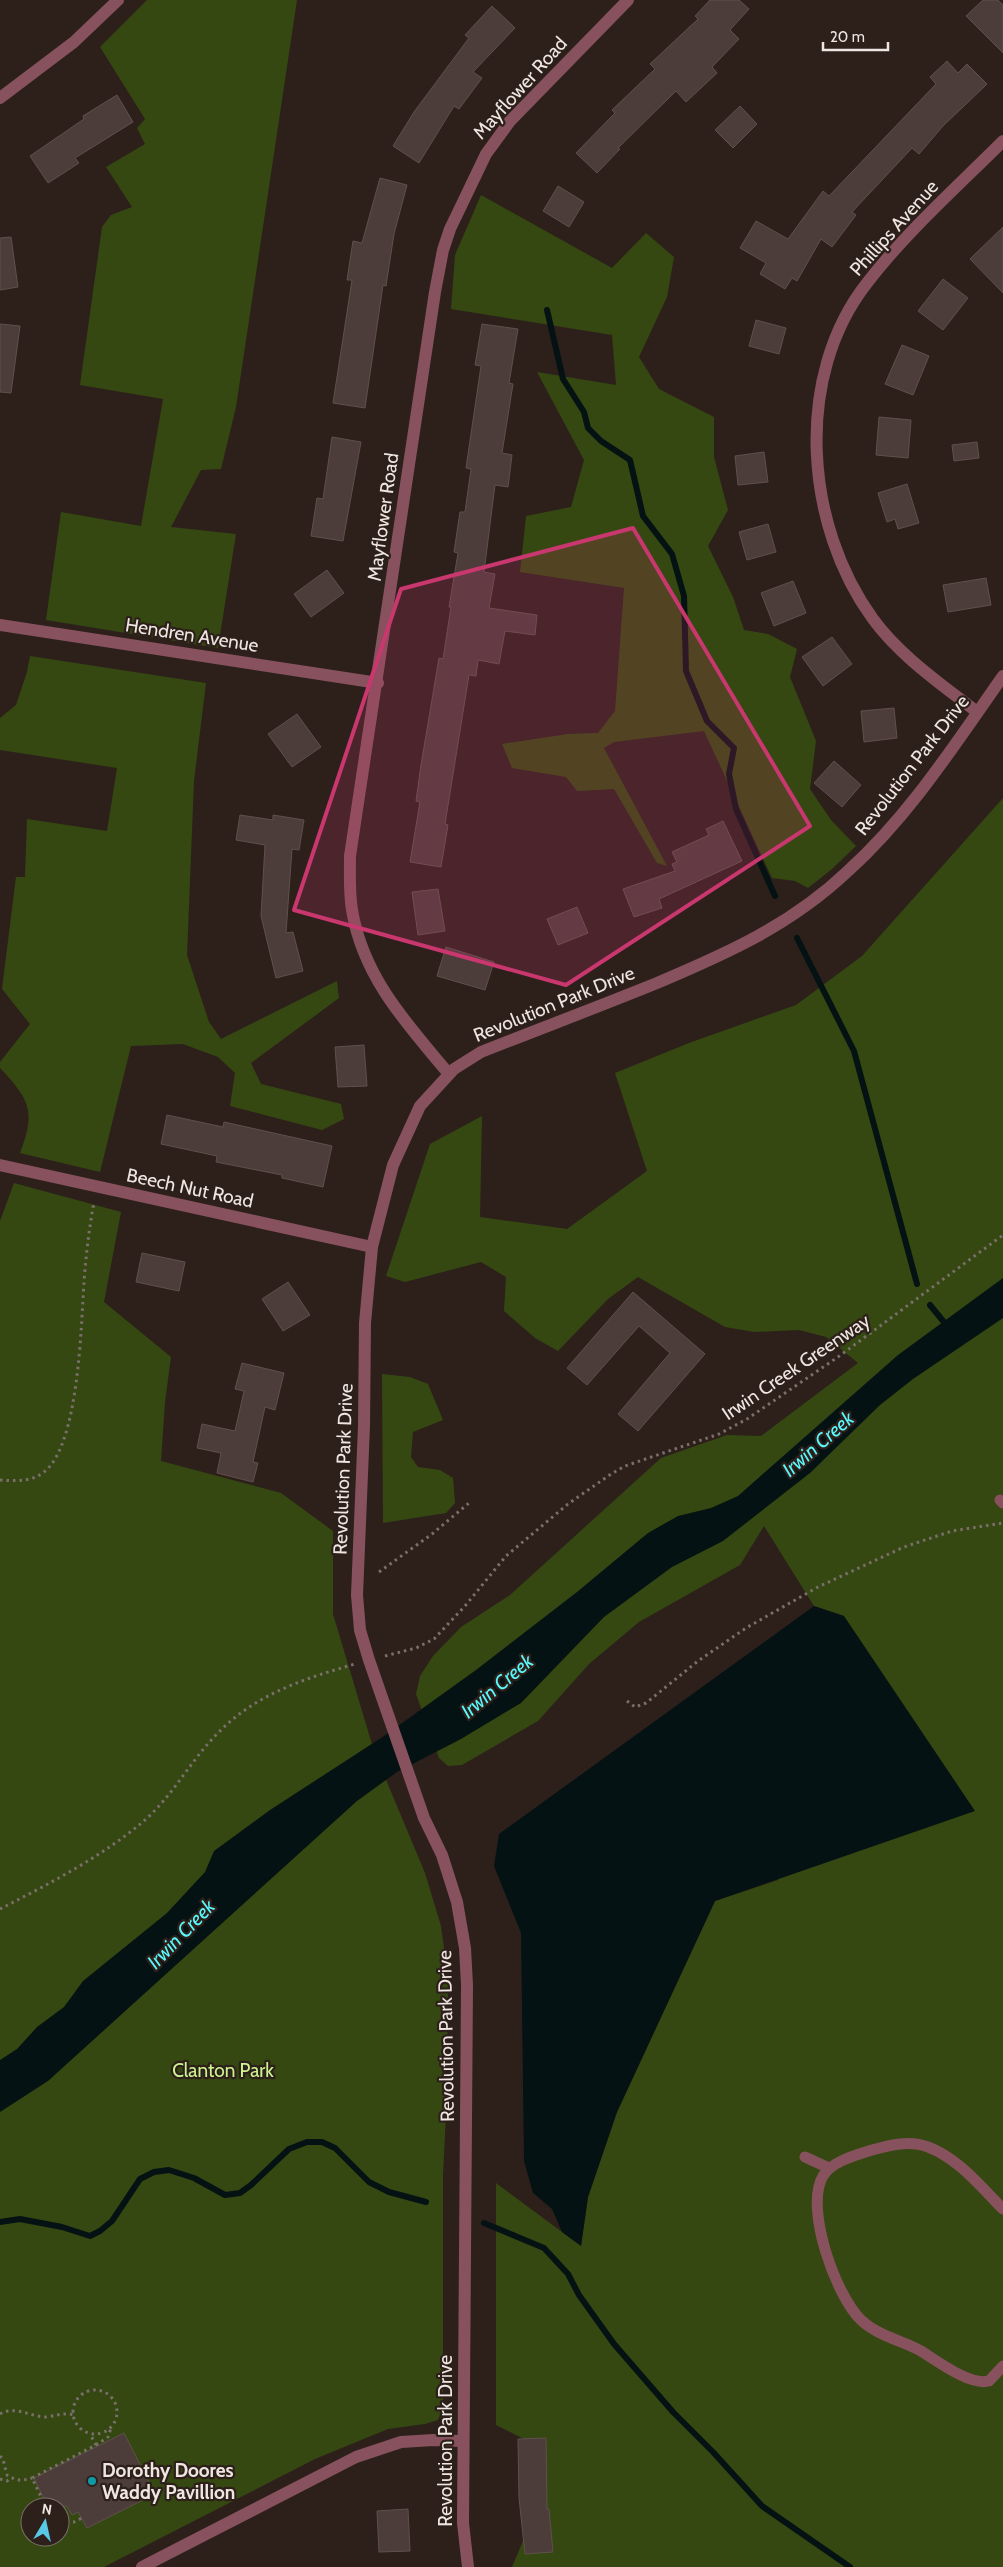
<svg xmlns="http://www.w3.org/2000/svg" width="1003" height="2567" viewBox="0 0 1003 2567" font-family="Cabin,sans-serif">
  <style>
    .green { fill: #354811; fill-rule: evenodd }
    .water { fill: #051213 }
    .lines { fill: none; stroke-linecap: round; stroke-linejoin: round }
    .stream { stroke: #051213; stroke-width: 6 }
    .building { fill: #4c3d3a; stroke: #60504d }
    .path { stroke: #7b6f6b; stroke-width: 3; stroke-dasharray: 2.5 4; stroke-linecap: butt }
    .service { stroke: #87525d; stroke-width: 11 }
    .minor { stroke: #87525d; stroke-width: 12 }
    .tertiary { stroke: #87525d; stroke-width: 12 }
    .marked { fill: #c9376f; fill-opacity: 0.2; stroke: #c9376f; stroke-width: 4; stroke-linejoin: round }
    .culture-dot { fill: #0f9aa8; stroke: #2d201b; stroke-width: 2 }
    .labels { text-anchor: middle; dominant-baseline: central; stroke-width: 4.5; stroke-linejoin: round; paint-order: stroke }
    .street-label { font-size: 19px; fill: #efe6e2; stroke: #2d201b }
    .park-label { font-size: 19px; fill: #cdf391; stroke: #2d201b }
    .poi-label { font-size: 19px; font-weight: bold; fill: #efe6e2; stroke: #2d201b; text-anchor: start }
    .water-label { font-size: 20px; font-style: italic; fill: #59f8fc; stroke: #2d201b }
  </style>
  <rect width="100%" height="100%" fill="#2d201b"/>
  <path class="green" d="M147,0H297L236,407L221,469L201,470L171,527L236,534L218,648L46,620L61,512L141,526L163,399L80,385L102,227L111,215L132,207L106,167L145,144L137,128L145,119L100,47Z
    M481,195L612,268L646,233L674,257L667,297L639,357L659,389L714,417V457L728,510L708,546L733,597L744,630L768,634L797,649L790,677L816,741L810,789L831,820L856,846L832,869L808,888L795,881L772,878L704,731L614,742L604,748L667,866L657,863L614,789L577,791L566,777L512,768L502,744L568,734L598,733L615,711L624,588L520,572L526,516L571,507L584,460L537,372L616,385L612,335L451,309L455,255Z
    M30,656L206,683L194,781L187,955L209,1022L221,1039L337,981L339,998L251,1063L261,1084L341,1104L344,1119L322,1130L230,1106L235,1073L218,1057L183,1044L131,1046L100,1172L20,1153C36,1111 30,1100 0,1068V1062L30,1024L2,989L16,877H25L27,819L107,831L117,768L0,750V718L16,705L27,672Z
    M1003,798V2567H512L537,2508L530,2442L496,2425V2183L581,2246L588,2197L617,2112L715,1901L778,1880L844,1616L814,1606L764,1526L740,1565L639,1622L589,1664L538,1721L462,1765L448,1766L439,1758L416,1694L420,1676L433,1656L461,1627L510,1595L661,1458L727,1435L761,1436L858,1363L826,1337L799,1330L754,1332L725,1327L638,1277L608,1299L558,1351L535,1338L504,1311L506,1277L481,1262L405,1282L386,1276L430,1144L482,1116L480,1217L567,1229L647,1171L615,1073L689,1043L796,1005L862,956Z
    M14,1183L121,1212L104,1302L171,1357L165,1402L161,1461L281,1493L333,1531V1614L374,1751L425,1873L441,1926L448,1978L447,2093L443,2175V2407L438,2420L425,2424L388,2429L315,2459L104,2567H0V1221ZM30,2507H60V2537H30Z
    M382,1374L410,1377L428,1384L443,1420L413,1432L411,1457L418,1467L440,1470L453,1478L455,1503L446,1513L383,1523Z"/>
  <path class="water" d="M1003,1278V1318L913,1379L880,1405L810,1473L723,1541L672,1567L604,1617L521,1703L461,1739L397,1772L357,1801L48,2081L0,2112V2060L17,2049L37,2027L64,2007L83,1981L167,1913L205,1872L214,1851L270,1810L384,1736L476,1670L577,1592L648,1533L678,1516L711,1508L738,1496L898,1355Z
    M814,1606L844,1616L975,1811L715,1901L617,2112L588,2197L581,2246L562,2232L552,2209L533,2193L524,2161L521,1933L494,1866L499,1834Z"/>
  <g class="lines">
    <path class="stream" d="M547,310L563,379L584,412L588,428L601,441L630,460L643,516L672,554L684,596L686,671L707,721L734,748L729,774L736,809L775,896
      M797,938L854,1051L917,1284
      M930,1305L948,1327
      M0,2222L20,2219L62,2227L90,2236L100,2231L112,2221L140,2179L154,2172L169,2170L194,2178L225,2195L240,2193L251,2185L289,2149L307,2142H322L335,2148L369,2182L389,2192L426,2202
      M484,2223L544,2248L568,2274L579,2295L614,2344L673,2412L713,2452L762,2506L850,2567"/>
  </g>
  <path class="building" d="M710,0H739L749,9L730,30L739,39L712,67L717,73L686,102L676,91L618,148L620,149L597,173L576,153L615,113L612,110L655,69L650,64L698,19L695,16Z
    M983,0H998L1003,5V53L966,16Z
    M492,6L515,28L473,72L482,78L459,109L454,106L419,163L393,146L414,112L469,38L465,35Z
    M947,61L958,73L967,64L987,84L943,126L919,154L912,148L852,212L856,215L832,247L821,239L797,281L792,278L785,289L760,274L766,263L740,248L756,221L788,239L823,191L829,196L936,84L930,77Z
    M117,95L133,122L75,158L79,163L48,183L30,156L84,119L83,116Z
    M740,106L757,124L733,148L715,130Z
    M380,178L407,185L394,234L386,286L383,285L365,408L333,403L352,280H347L353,241L362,243Z
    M558,186L584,202L569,227L543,211Z
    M1003,227V293L970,259Z
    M11,237L18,287L0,290V238Z
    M943,279L968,298L943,330L918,311Z
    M756,320L786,328L779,354L749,346Z
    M0,324L20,326L11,393L0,392Z
    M482,324L518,329L509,383L513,384L502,453L512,455L508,487L495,485L484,572L495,574L489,608L537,615L535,635L505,631L499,664L478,660L476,676L469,675L445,824L448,825L441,867L410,862L420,802L416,801L421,765L439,658L443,659L451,607H449L458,553L454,552L460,512H465L471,469L466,468L481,366L475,365Z
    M902,345L929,356L913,395L885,384Z
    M879,417L911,420L908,458L876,455Z
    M332,437L361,442L343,541L311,536L317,498L323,499Z
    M977,442L979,458L954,461L952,445Z
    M764,452L768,482L738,485L735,456Z
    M907,484L919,523L898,529L895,519L887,522L878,493Z
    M768,524L776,552L747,560L739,532Z
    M327,570L344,593L311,617L294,594Z
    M986,578L991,605L948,612L943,585Z
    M793,581L806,613L774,626L761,593Z
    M832,637L852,664L823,686L802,657Z
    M894,708L897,738L864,742L861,711Z
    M297,714L321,747L292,767L268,734Z
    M834,761L861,785L842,807L814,783Z
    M240,815L273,820V815L304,820L299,850L292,849L286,933L293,932L303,971L276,978L261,916L265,845L236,840Z
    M723,821L742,861L659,899L662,908L634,917L623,889L675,871L672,864L677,862L672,852L709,835L706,829Z
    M438,889L445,931L418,935L412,892Z
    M577,907L588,933L558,945L547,919Z
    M446,947L494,962L485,990L437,976Z
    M364,1045L367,1086L338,1087L335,1047Z
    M167,1115L223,1127L224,1122L332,1146L323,1187L282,1178V1175L216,1162L217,1156L161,1144Z
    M142,1253L185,1262L179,1291L136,1282Z
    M288,1282L310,1315L283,1331L262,1299Z
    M633,1292L705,1354L638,1431L618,1414L670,1353L639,1326L587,1385L567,1368Z
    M242,1363L284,1373L275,1410L265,1407L253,1462L258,1463L253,1482L217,1473L221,1453L197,1448L202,1424L235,1431L244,1391L235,1389Z
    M124,2433L155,2494L87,2528L78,2512L72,2515L67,2506L48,2507L34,2478Z
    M546,2438L547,2509H549L553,2552L525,2554L519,2498L518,2439Z
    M408,2509L410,2551L379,2552L377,2511Z"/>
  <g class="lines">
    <path class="path" d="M0,1480C15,1481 31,1482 44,1472C79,1445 81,1326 84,1282C86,1255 89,1229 94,1202
      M379,1572L432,1534L469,1503
      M385,1656L416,1648L434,1639L465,1606L506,1556L568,1504L611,1474L625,1466L719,1434L747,1419L838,1357L1003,1235
      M627,1701L635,1707L646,1703L698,1661L746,1628L818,1587L904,1547L952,1531L1003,1523
      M0,1909C49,1884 103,1856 145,1820C173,1795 190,1762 215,1736C253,1695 303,1679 355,1664
      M73 2412a22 22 0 1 1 44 0a22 22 0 1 1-44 0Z
      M0,2414C14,2405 31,2417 46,2417C56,2416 64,2412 74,2415
      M96,2445L108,2437L111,2428
      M0,2456L3,2459L7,2475C16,2481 22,2481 32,2478
      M0,2479L7,2481L12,2478
      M46,2507L32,2478L96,2445L90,2434
      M60,2521L74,2522L82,2518"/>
    <path class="service" d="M1000,1500L1003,1503
      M805,2157L829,2168
      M1003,2209C981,2187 958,2158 928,2147C910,2140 890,2145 872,2150C857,2155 832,2161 823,2176C804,2208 836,2296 861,2320C878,2336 901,2340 921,2351C937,2361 970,2386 989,2381L1003,2366"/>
    <path class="minor" d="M0,98L74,42L118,0
      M0,625L378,683
      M977,712C941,684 900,656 873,619C805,526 793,377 867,283C907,231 957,187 1003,141
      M449,1074C407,1024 363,977 352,910C349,892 350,874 350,856L435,292L443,250L450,229L486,154L510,121L628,0
      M0,1165L372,1247
      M142,2567L356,2457L401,2442L433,2440L463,2441"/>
    <path class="tertiary" d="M468,2567L463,2523L467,1985L465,1948L457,1902L442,1855L424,1818L369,1660L360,1630L357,1595L364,1426L365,1323L372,1247L393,1165L420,1106L454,1069L481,1052C539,1029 598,1007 657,983C728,953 791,925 848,871C910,815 955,744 1003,676"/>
  </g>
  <path class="marked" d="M633,528L810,826L566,985L294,910L401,589Z"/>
  <circle class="culture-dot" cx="92" cy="2481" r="5"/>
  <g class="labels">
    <g class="street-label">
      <text transform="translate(520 88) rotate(-48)">Mayflower Road</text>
      <text transform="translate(894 228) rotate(-48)">Phillips Avenue</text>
      <text transform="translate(383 517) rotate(-82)">Mayflower Road</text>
      <text transform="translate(192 635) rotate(9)">Hendren Avenue</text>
      <text transform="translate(912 765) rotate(-52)">Revolution Park Drive</text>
      <text transform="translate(554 1004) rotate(-22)">Revolution Park Drive</text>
      <text transform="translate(190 1188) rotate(12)">Beech Nut Road</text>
      <text transform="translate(796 1367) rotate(-34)">Irwin Creek Greenway</text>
      <text transform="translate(343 1469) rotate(-88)">Revolution Park Drive</text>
      <text transform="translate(446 2036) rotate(-91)">Revolution Park Drive</text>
      <text transform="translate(445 2441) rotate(-90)">Revolution Park Drive</text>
    </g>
    <g class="park-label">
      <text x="223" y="2070">Clanton Park</text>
    </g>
    <g class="poi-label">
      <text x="102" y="2470">Dorothy Doores<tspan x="102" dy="22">Waddy Pavillion</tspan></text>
    </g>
    <g class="water-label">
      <text transform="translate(818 1444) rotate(-41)">Irwin Creek</text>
      <text transform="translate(497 1686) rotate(-40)">Irwin Creek</text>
      <text transform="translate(181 1934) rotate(-46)">Irwin Creek</text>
    </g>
  </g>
  <g transform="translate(45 2522) rotate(9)"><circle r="24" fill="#2d201b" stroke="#7b6f6b"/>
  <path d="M0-4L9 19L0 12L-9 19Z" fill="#59c8e5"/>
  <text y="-8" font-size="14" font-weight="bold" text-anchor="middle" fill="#efe6e2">N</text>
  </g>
  <path d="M823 42v8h65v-8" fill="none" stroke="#efe6e2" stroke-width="2.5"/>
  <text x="830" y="42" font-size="15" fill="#efe6e2" stroke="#2d201b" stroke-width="4" paint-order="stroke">20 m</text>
</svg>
